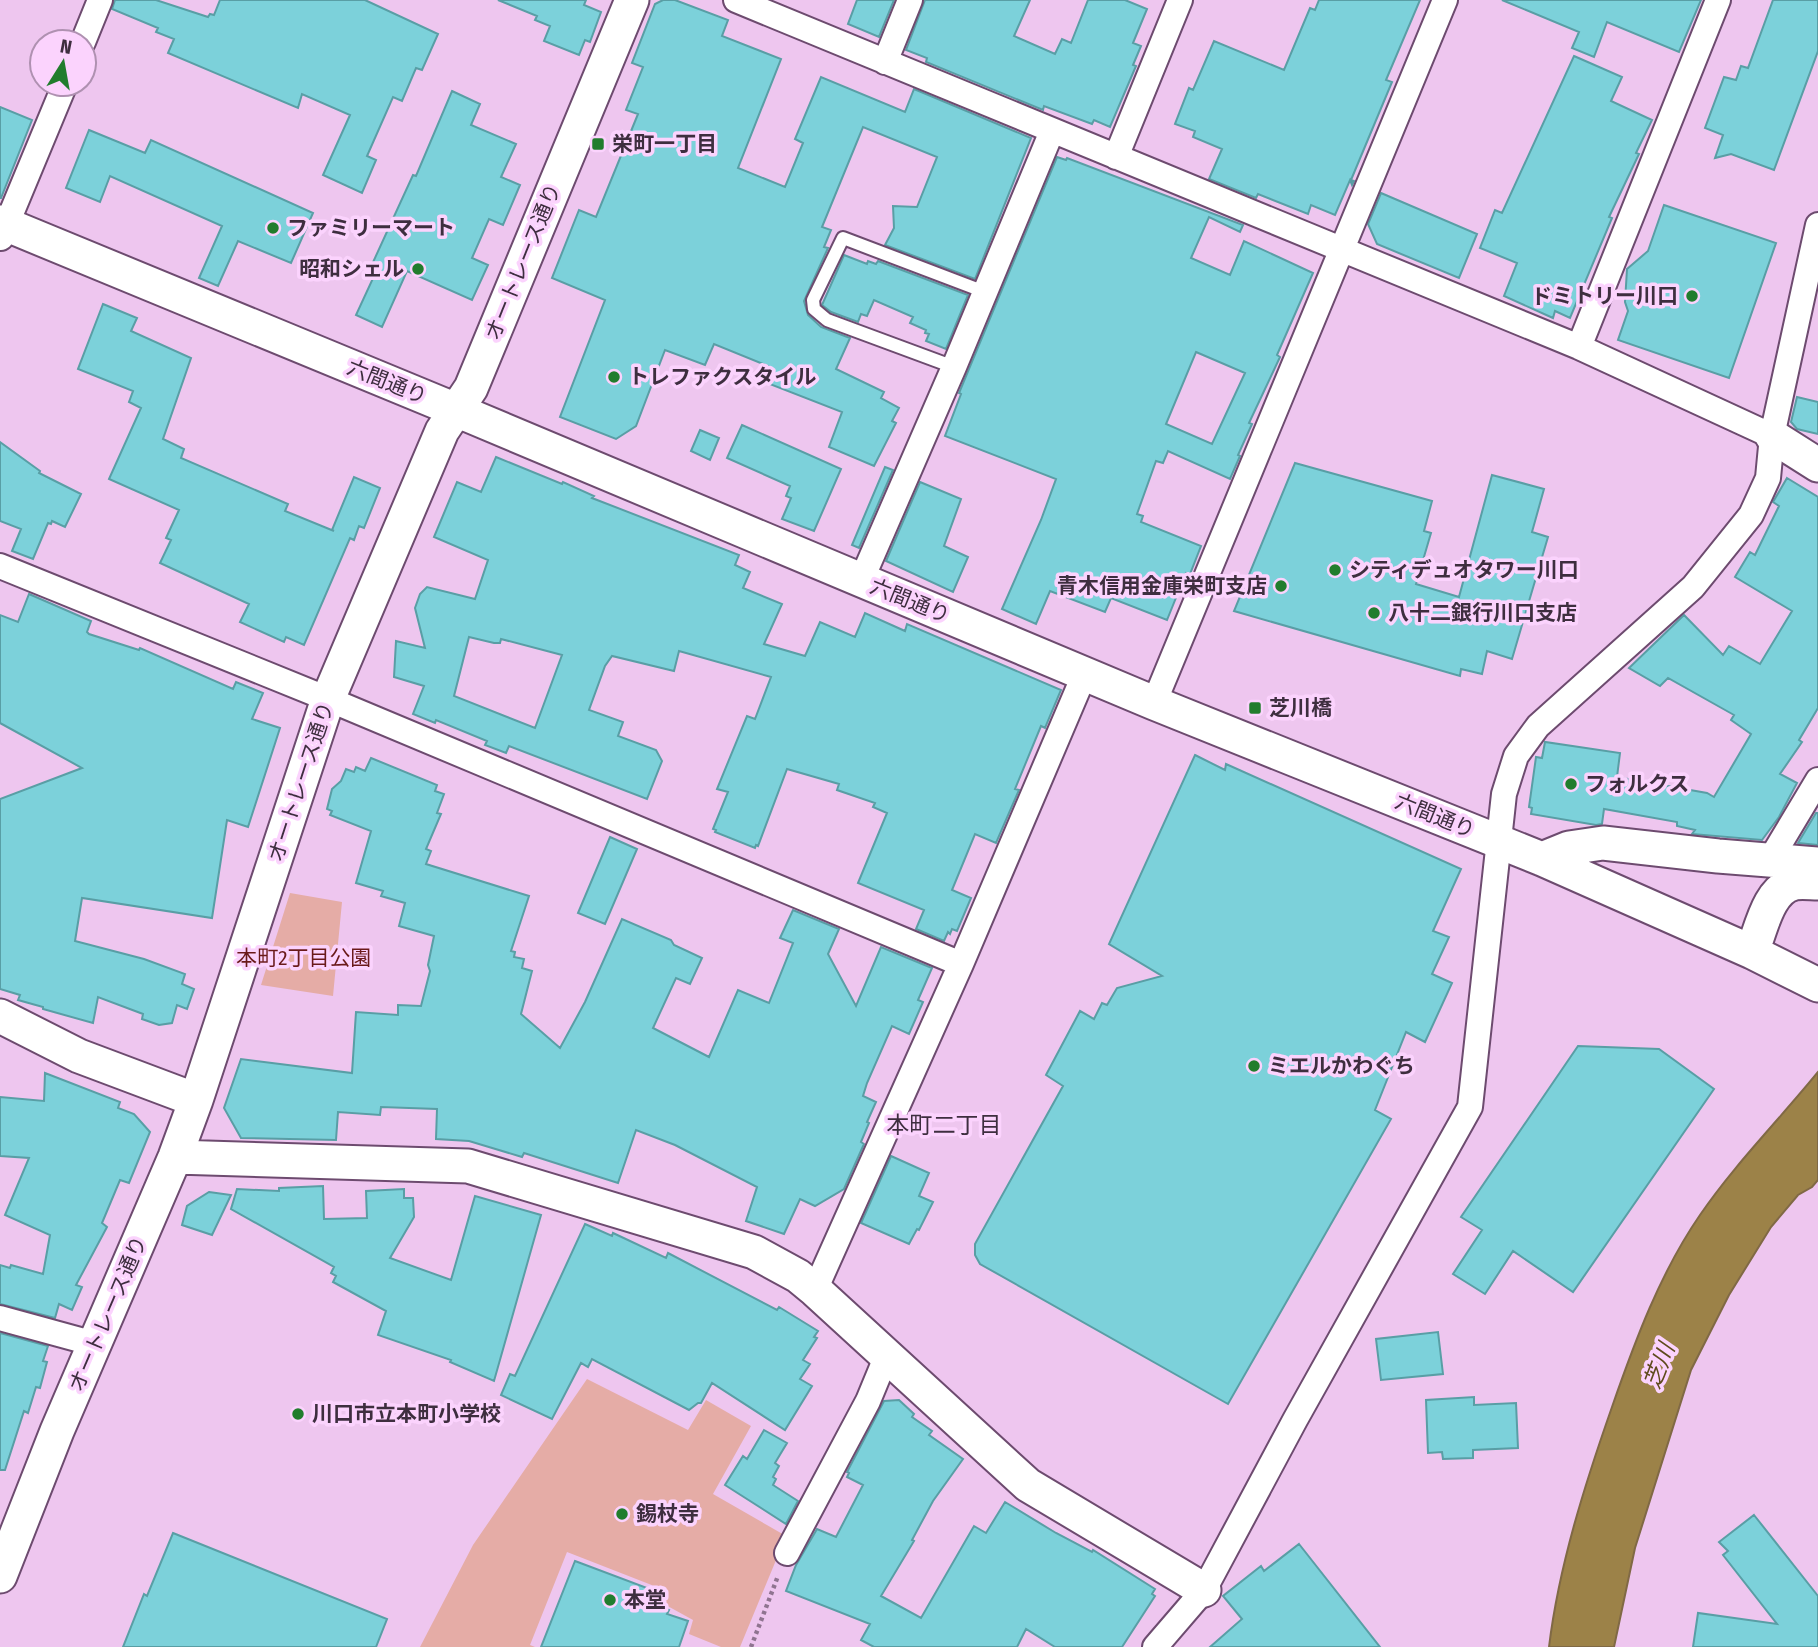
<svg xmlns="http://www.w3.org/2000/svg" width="1818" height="1647" viewBox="0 0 1818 1647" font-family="'Fira Sans Condensed','Noto Sans JP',sans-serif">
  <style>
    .green { fill: #e5aca6 }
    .water { fill: #9c8248; stroke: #806945; stroke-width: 2 }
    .building { fill: #7cd1da; stroke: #599ea5; stroke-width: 2; fill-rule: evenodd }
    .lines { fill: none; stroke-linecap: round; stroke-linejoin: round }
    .lane-casing { stroke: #6d4b6f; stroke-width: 16 }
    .street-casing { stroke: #6d4b6f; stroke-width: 28 }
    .secondary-casing { stroke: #6d4b6f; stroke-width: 37 }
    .path { stroke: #8f7490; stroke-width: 4.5; stroke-dasharray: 3.5 3.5; stroke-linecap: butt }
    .lane { stroke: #fff; stroke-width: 12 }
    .street { stroke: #fff; stroke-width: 24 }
    .secondary { stroke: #fff; stroke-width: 33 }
    .poi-dot { fill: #217d2d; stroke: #fbd3fd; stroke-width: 2.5 }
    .labels { text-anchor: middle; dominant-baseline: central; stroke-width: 7; stroke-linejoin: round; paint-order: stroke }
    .poi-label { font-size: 21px; font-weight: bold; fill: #3e2e3f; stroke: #fbd3fd; text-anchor: start }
    .street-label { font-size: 21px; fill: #3e2e3f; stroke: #fbd3fd }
    .park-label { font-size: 21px; fill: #6a1a1a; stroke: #fbd3fd }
    .neighbourhood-label { font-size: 23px; fill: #3e2e3f; stroke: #fbd3fd }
    .water-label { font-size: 23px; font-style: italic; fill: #5f4b1d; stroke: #fbd3fd }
  </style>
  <rect width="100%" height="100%" fill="#eec6ef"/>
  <path class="green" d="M290,893L342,902L333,996L261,985Z
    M587,1379L688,1430L706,1400L751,1426L713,1494L786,1536L740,1647H721L689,1634L693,1620L664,1604L667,1591L567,1552L530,1645L535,1647H420L473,1545Z"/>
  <path class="water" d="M1818,1072V1180L1812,1187L1798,1195L1771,1227L1729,1295L1691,1370L1635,1548L1614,1647H1549C1559,1565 1585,1484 1612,1407C1635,1341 1660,1273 1700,1215C1735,1164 1779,1120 1818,1072Z"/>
  <path class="building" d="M115,0H156L208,17L210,14L214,15L220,0H365L438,34L422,70L416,68L402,101L393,97L367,156L376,160L362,193L323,175L350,115L302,94L298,108L168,53L174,39L156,32L158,28L112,9Z
    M498,0H586L584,5L601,12L590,42L585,40L579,55L544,41L550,26L535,20L537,16Z
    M663,0H675L728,20L722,36L781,59L738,168L785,187L803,143L795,139L821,77L905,112L914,89L1031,138L975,279L885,245L894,228L893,206L917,207L937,157L863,127L822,227L831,230L824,247L828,248L804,301L808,315L821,327L850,338L836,369L884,392L881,398L899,408L892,421L896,423L874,466L829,447L842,412L762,381L768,366L714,344L705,365L665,350L636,426L616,439L560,417L605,300L552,278L579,210L596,217L638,114L626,110L643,67L632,63L655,4Z
    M857,0H894L879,37L848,24Z
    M925,0H1030L1014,36L1055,54L1062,39L1071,43L1088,0H1125L1147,9L1133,43L1141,46L1133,65L1136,66L1110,127L1094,120L1092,124L1044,106L1043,110L926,62L927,58L906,50Z
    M1319,0H1420L1386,80L1392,82L1351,180L1354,181L1352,185L1350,180L1335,215L1311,205L1308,214L1258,194L1256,198L1209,179L1222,149L1193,137L1195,131L1175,124L1189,88L1193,90L1214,41L1284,70L1310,8L1315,10Z
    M1502,0H1701L1679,52L1607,22L1594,57L1572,48L1579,32Z
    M1773,0H1818V51L1774,170L1731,154L1715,158L1723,135L1705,128L1724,77L1736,80L1741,66L1748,68Z
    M1574,56L1622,77L1611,101L1652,120L1636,153L1639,154L1609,217L1612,218L1570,318L1555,311L1553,318L1504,296L1517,263L1480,248L1495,210L1502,213Z
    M452,91L480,104L471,125L516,144L501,177L520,185L503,225L489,219L472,258L488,265L472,300L407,271L382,327L356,315L375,274L369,271L413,175L416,176Z
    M0,107L32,120L1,198H0Z
    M89,130L145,153L151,140L313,213L291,263L238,241L218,286L199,278L222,226L110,176L100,202L66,188Z
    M1057,157L1066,160L1067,158L1243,225L1240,232L1209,217L1191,258L1230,275L1244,241L1313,273L1277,355L1280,357L1249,423L1252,424L1238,455L1240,456L1230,479L1168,451L1163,463L1156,461L1137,514L1143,516L1141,522L1201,546L1190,574L1186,573L1167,620L1111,598L1105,612L1050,591L1036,624L1002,609L1041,520L1056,479L945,436L961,394L959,393ZM1196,352L1245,373L1212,444L1166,424Z
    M1381,193L1477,234L1459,278L1377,244L1368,224Z
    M1664,205L1776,243L1729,378L1618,340L1628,311L1625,302L1627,269L1648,251Z
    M844,255L867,264L868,261L876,264L878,261L968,295L946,349L926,341L929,334L925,333L926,330L910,323L913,317L874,300L867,316L861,314L858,322L831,312L822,305Z
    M103,304L137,318L131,331L191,358L163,439L184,449L181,458L288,504L285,511L334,531L332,530L354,477L380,488L364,528L359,526L354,540L350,538L304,645L286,637L284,642L240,622L249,604L160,563L171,540L166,538L179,510L109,479L141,408L129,402L133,391L78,369Z
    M1797,397L1818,402V434L1797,429L1791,422Z
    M742,425L841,469L814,531L782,519L791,498L786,496L790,486L727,458Z
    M700,430L719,438L710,460L691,451Z
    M0,442L40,471L39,473L81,494L65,527L52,521L51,524L48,523L33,559L12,551L21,529L0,521Z
    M496,457L562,484L563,482L594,496L592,498L739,555L735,565L750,572L743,588L782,604L764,644L805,656L820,622L855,637L865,613L905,631L907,624L1061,690L1045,728L1041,726L1015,789L1019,790L996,843L975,834L952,890L971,898L957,931L952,929L950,934L948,932L944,941L916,929L924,910L858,883L887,813L873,807L875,803L837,790L839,784L787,769L758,846L756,845L755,848L715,832L716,830L713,829L728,792L717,789L747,716L755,719L771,677L679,651L674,671L612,656L605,666L589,710L623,722L618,736L656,750L662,761L647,799L509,746L506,753L485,745L487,741L436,720L435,723L413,714L424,686L394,677L396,641L425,648L415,608L420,594L427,587L475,599L488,560L434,537L457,482L481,492ZM469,637L494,643H500L501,639L562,655L535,728L454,696Z
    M1295,463L1432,501L1424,531L1431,533L1416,584L1459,597L1492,475L1544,489L1532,532L1548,537L1512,659L1487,651L1482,674L1461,669L1460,676L1234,611Z
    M885,467L893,470L859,548L852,545Z
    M1787,478L1818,497V708L1799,740L1802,742L1780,774L1797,783L1779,817L1762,840L1692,834L1695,830L1677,826V822L1604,809L1602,824L1596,825L1531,814L1532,808L1529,807L1536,757L1542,758L1545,742L1620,753L1617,777L1707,793L1714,797L1751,734L1731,720L1734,715L1668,678L1660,686L1629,668L1684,615L1723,655L1729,646L1760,664L1792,611L1735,577L1750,552L1755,555L1779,506L1773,502Z
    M920,482L961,499L944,546L968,557L953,592L886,561Z
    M29,594L91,621L87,632L89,634L139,650L140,648L233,689L236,682L263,693L252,719L280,728L248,827L227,820L212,918L82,898L75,941L144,959L185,974L182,984L194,989L187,1009L177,1005L172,1023L159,1025L142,1019L143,1014L98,997L93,1023L43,1009V1007L18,1000L20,995L0,989V799L82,768L0,723V615L18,622Z
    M1195,755L1225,770L1226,764L1461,869L1433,931L1449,937L1432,974L1452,983L1425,1042L1406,1032L1375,1110L1391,1119L1228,1404L980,1264L975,1255V1244L1063,1086L1046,1075L1080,1011L1094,1019L1102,1003L1107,1005L1117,988L1162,976L1109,944Z
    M371,758L437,785L435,791L444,794L437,813L441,814L426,849L431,851L426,864L529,896L511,951L515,952L514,957L524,959L522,968L532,971L521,1014L560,1048L585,1002L622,919L671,940L674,945L702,958L690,984L676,978L653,1028L709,1057L738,990L769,1003L793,943L780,938L793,910L839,929L828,954L856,1006L881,947L932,968L918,1000L923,1002L909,1034L892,1026L867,1083L863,1096L876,1102L867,1122L869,1123L861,1142L864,1144L844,1189L815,1206L800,1199L784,1234L746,1221L757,1187L675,1145L636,1130L618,1183L524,1153L522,1157L469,1141L436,1139L437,1109L381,1107L380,1115L338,1112L336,1140L241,1138L224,1108L241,1059L352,1073L356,1012L398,1015V1005L421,1006L430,971L428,965L434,936L399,926L405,903L381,896L383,891L356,883L371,831L330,815L332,811L327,809L332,789L341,781L346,769L354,772L356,767L365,771Z
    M1816,813H1818V845L1798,843Z
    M610,837L637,849L605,924L578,913Z
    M1578,1046L1659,1049L1714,1089L1573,1292L1513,1251L1485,1294L1453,1274L1482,1230L1461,1217Z
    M45,1073L120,1102L118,1108L134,1114L150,1132L129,1183L120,1180L102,1223L107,1227L76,1285L82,1287L72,1310L59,1304L55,1318L0,1304V1265L10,1268L11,1265L43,1274L50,1235L5,1215L29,1158L0,1156V1097L44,1101Z
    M891,1156L929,1173L919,1196L933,1202L919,1230L917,1229L909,1244L861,1223Z
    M323,1186L324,1219L367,1218L366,1191L404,1189V1198H413L414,1217L390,1258L451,1280L475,1196L541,1215L494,1381L450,1362L451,1360L378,1335L386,1311L333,1282L336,1276L331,1273L334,1267L231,1209L237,1189L279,1191V1188Z
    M209,1192L231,1195L212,1235L182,1225L187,1206Z
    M585,1224L612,1236L613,1233L666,1258L668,1253L777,1310L779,1307L818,1331L814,1337L817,1338L803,1360L810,1364L800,1379L812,1386L785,1430L712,1383L701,1403H698L689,1410L592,1359L588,1367L581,1363L552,1419L501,1395L510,1374L515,1376Z
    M1438,1332L1443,1374L1381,1380L1376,1339Z
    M0,1333L48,1346L43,1361L47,1362L40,1388L36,1387L28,1413L24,1411L5,1470H0Z
    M1474,1397V1405L1516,1403L1518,1448L1473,1450V1458L1443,1459L1442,1452L1428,1453L1426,1400Z
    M899,1400L914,1414L912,1417L932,1431L929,1435L963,1459L933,1501L912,1540L914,1541L881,1596L921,1618L974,1526L986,1533L1005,1502L1056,1533L1092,1552L1093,1550L1155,1589L1152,1594L1155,1596L1122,1647H1055L1026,1629L1017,1647H874L861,1640L870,1624L786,1591L796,1565L817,1529L836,1537L863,1485L847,1477L849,1473L847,1472L884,1401Z
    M764,1430L787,1443L775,1463L779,1466L773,1477L776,1479L773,1485L798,1501L786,1524L725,1485L743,1456L747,1459Z
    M1754,1515L1818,1596V1647H1693L1698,1613L1777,1624L1723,1555L1728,1551L1719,1542Z
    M173,1533L387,1619L376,1647H123L144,1594L147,1596Z
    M1299,1544L1380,1647H1210L1242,1619L1223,1596L1261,1566L1264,1571Z
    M575,1561L663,1594L658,1606L669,1610L667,1614L688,1621L679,1647H541Z"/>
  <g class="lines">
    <defs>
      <path id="lane" d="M954,367L827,320L814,309L813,300L843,238L985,292"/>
      <path id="street" d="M736,0L1579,347L1772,436
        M83,42L100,0
        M885,62L910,0
        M1116,157L1180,0
        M1,238L65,84
        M1579,347L1718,0
        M0,566L328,699L961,964
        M861,581L954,367L1052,131
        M1154,703L1445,0
        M1770,860L1818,780
        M815,1290L961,964L1085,673
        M0,1318L95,1344
        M787,1553L868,1401L887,1355
        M1155,1647L1204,1590L1295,1420L1470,1107L1504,794L1516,756L1538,726L1693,587L1751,515L1768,478L1772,436L1818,225"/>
      <path id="secondary" d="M0,222L456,410L1154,703L1542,859L1752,952L1818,985
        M1772,436L1818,465
        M1542,859L1569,848L1603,843L1718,856L1818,864
        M1752,952C1761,930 1768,888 1795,883C1802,882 1811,883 1818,883
        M0,1016L79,1056L196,1100
        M175,1157L468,1166L754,1252L798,1276L815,1290L1028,1485L1204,1590
        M0,1576L57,1431L175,1157L196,1100L328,699L442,431L471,388L632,0"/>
    </defs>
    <use href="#lane" class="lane-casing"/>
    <use href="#street" class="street-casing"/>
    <use href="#secondary" class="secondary-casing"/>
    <path class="path" d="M751,1647L778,1576"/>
    <use href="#lane" class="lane"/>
    <use href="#street" class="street"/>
    <use href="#secondary" class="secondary"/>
  </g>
  <g class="poi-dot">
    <rect x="591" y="137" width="14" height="14" rx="3.5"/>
    <circle cx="273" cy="228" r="7"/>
    <circle cx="418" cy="269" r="7"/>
    <circle cx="1692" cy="296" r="7"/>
    <circle cx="614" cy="377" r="7"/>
    <circle cx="1335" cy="570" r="7"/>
    <circle cx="1281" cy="586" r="7"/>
    <circle cx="1374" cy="613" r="7"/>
    <rect x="1248" y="701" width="14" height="14" rx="3.5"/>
    <circle cx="1571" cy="784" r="7"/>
    <circle cx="1254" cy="1066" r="7"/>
    <circle cx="298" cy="1414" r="7"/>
    <circle cx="622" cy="1514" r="7"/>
    <circle cx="610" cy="1600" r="7"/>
  </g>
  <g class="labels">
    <g class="poi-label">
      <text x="612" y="144">栄町一丁目</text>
      <text x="287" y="228">ファミリーマート</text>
      <text x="404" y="269" text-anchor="end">昭和シェル</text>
      <text x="1678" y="296" text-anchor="end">ドミトリー川口</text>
      <text x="628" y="377">トレファクスタイル</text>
      <text x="1349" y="570">シティデュオタワー川口</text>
      <text x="1267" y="586" text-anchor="end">青木信用金庫栄町支店</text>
      <text x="1388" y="613">八十二銀行川口支店</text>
      <text x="1269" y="708">芝川橋</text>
      <text x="1585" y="784">フォルクス</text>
      <text x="1268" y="1066">ミエルかわぐち</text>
      <text x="312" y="1414">川口市立本町小学校</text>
      <text x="636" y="1514">錫杖寺</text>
      <text x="624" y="1600">本堂</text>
    </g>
    <g class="street-label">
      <text transform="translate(523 262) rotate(-68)">オートレース通り</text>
      <text transform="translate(387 382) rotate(22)">六間通り</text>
      <text transform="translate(910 601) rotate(22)">六間通り</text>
      <text transform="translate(301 782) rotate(-72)">オートレース通り</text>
      <text transform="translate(1435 816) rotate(22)">六間通り</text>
      <text transform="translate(108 1314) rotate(-67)">オートレース通り</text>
    </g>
    <g class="park-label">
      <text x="304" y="958">本町2丁目公園</text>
    </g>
    <g class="neighbourhood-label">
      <text x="944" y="1125">本町二丁目</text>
    </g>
    <g class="water-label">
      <text transform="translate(1659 1366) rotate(-69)">芝川</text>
    </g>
  </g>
  <g transform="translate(63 63) rotate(11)"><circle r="33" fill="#fbd3fd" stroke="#af91b1" stroke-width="2"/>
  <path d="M0-5L12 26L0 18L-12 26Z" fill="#217d2d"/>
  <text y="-10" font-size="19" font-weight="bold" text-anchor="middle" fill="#3e2e3f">N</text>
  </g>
</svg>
